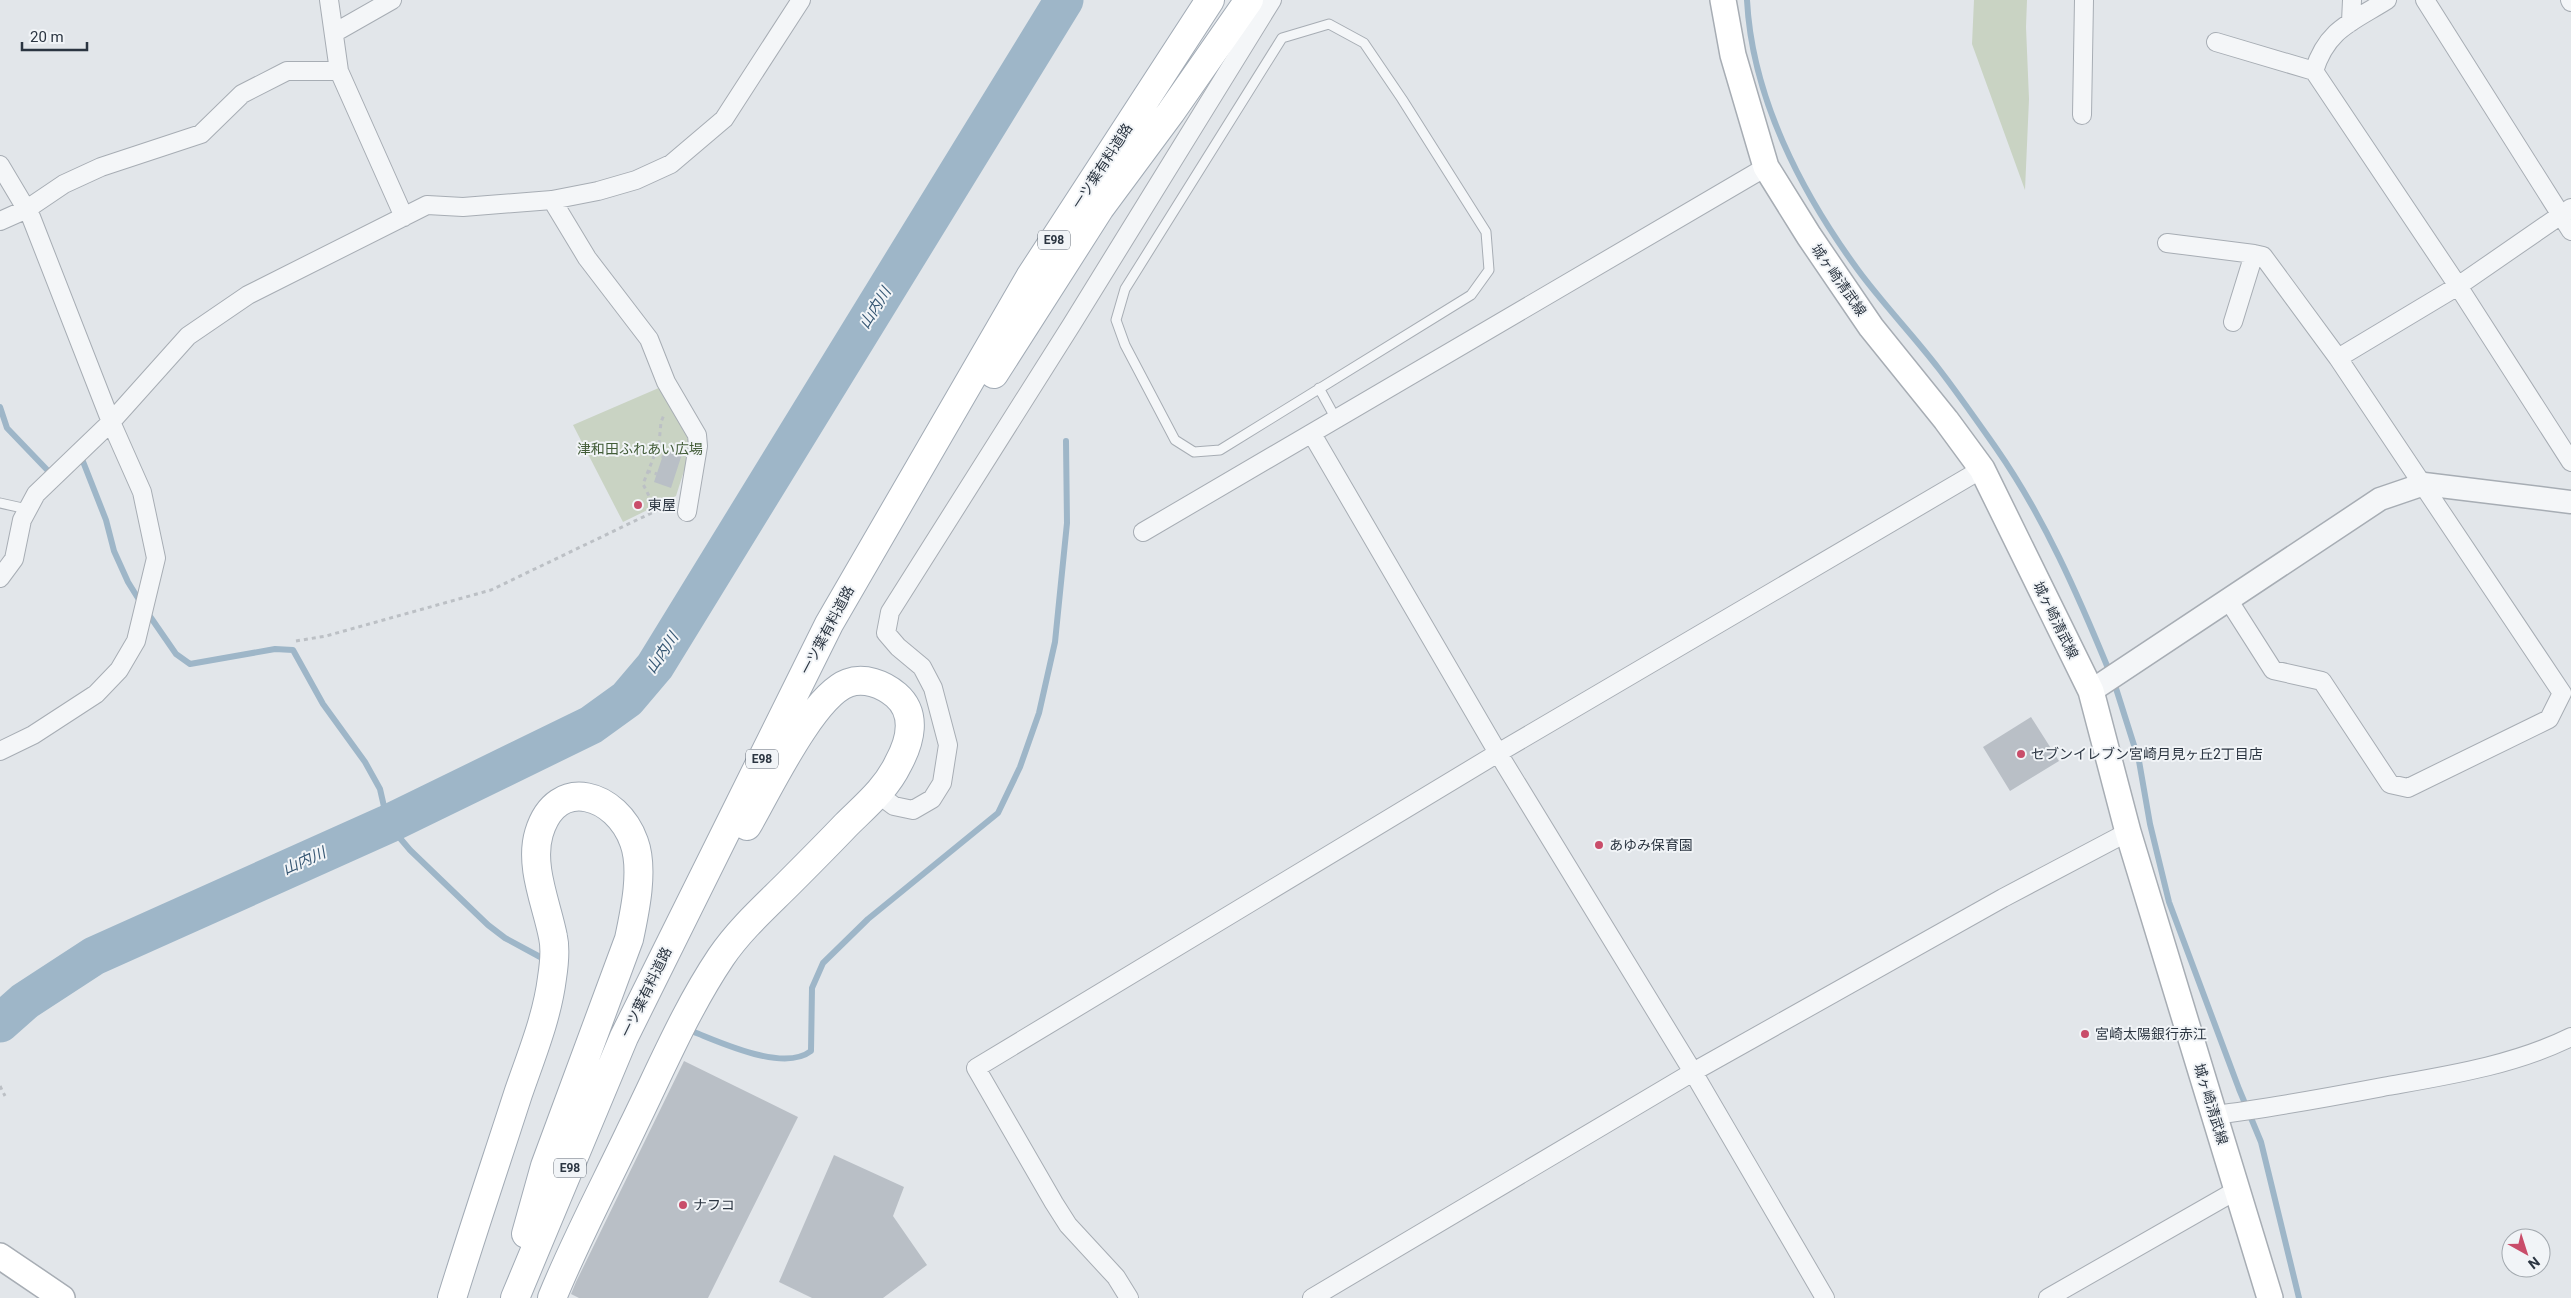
<svg xmlns="http://www.w3.org/2000/svg" width="2571" height="1298" viewBox="0 0 2571 1298" font-family="Roboto,'Noto Sans JP',sans-serif">
  <style>
    .green { fill: #c9d3c3 }
    .lines { fill: none; stroke-linecap: round; stroke-linejoin: round }
    .stream { stroke: #9eb6c8; stroke-width: 6 }
    .river { stroke: #9eb6c8; stroke-width: 39 }
    .building { fill: #b9bfc6 }
    .service-casing { stroke: #a7adb4; stroke-width: 11 }
    .minor-casing { stroke: #a7adb4; stroke-width: 20 }
    .tertiary-casing { stroke: #a7adb4; stroke-width: 25 }
    .secondary-casing { stroke: #a7adb4; stroke-width: 28 }
    .primary-casing { stroke: #a2abb5; stroke-width: 30 }
    .path { stroke: #bcc0c5; stroke-width: 3; stroke-dasharray: 4 4; stroke-linecap: butt }
    .service { stroke: #f4f6f8; stroke-width: 9 }
    .minor { stroke: #f4f6f8; stroke-width: 18 }
    .tertiary { stroke: #f4f6f8; stroke-width: 22 }
    .secondary { stroke: #fff; stroke-width: 25 }
    .primary { stroke: #fff; stroke-width: 28 }
    .poi-dot { fill: #c94d6a; stroke: #f1f4f7; stroke-width: 2 }
    .labels { text-anchor: middle; dominant-baseline: central; stroke-width: 4; stroke-linejoin: round; paint-order: stroke }
    .shield { fill: #f1f4f7; stroke: #666e78; stroke-width: 1 }
    .shield-label { font-size: 12px; font-weight: bold; fill: #2b3541 }
    .street-label { font-size: 14px; fill: #2b3541; stroke: #f1f4f7 }
    .park-label { font-size: 14px; fill: #425c38; stroke: #f1f4f7 }
    .poi-label { font-size: 14px; fill: #2b3541; stroke: #f1f4f7; text-anchor: start }
    .water-label { font-size: 15px; font-style: italic; fill: #365773; stroke: #f1f4f7 }
  </style>
  <rect width="100%" height="100%" fill="#e2e6ea"/>
  <path class="green" d="M1974,0H2027L2026,27L2029,99L2025,190L1972,44Z
    M661,387L691,440L690,452L676,496L623,522L573,425Z"/>
  <g class="lines">
    <path class="stream" d="M1747,0C1752,97 1801,192 1858,270C1883,304 1913,335 1939,369C1959,395 1977,421 1996,448C2044,517 2078,595 2110,673
      M0,407L7,428L53,476
      M78,463L82,459L106,520L114,551L128,582L141,603
      M147,612L176,654L190,664L275,649L293,650L323,704L365,762L380,789L388,824L410,850L488,925L505,938L542,958
      M2114,682L2139,761L2150,824L2169,902L2239,1089L2261,1142L2299,1298
      M694,1032C722,1043 784,1072 811,1051L812,988L823,963L868,919L998,813L1020,767L1039,713L1055,642L1067,523L1066,441"/>
    <path class="river" d="M0,1023L25,1001L94,956L388,824L591,725L627,699L655,666L1064,0"/>
  </g>
  <path class="building" d="M665,449L682,454L671,488L654,482Z
    M2031,717L2059,761L2010,791L1983,747Z
    M684,1061L798,1117L708,1298H579L571,1294L576,1282Z
    M834,1155L904,1187L893,1216L927,1265L883,1298H812L779,1282Z"/>
  <g class="lines">
    <defs>
      <path id="service" d="M1329,24L1364,43L1402,99L1486,232L1489,270L1471,295L1220,450L1194,452L1175,440L1125,345L1116,320L1125,289L1282,38Z
        M1319,388L1336,419
        M0,503L27,509"/>
      <path id="minor" d="M329,0L339,71L404,217
        M2387,0C2352,22 2327,29 2314,71L2458,286L2571,462
        M2425,0L2571,231
        M2570,0L2571,2
        M2351,22L2352,0
        M334,33L392,0
        M2216,42L2314,71
        M2082,115L2084,0
        M0,165L31,217L111,422L142,492L156,558L136,641L119,670L96,694L33,735L0,751
        M552,200L587,258L649,339L666,382L697,435L698,446L687,512
        M0,221L27,209L64,184L101,167L201,134L242,94L287,71H339
        M2167,243L2254,254
        M2338,358L2458,286L2571,208
        M1312,434L1498,753L1693,1072L1825,1298
        M1143,532L1766,167
        M0,578L14,559L22,520L36,494L111,422L188,336L248,295L427,205L463,207L552,200L598,191L636,180L671,164L724,119L801,0
        M2229,601L2273,670L2322,681L2390,784L2408,788L2549,719L2562,693L2338,358L2263,256L2254,254L2233,322
        M878,794L894,806L913,810L932,799L942,783L948,745L933,688L922,667L898,647L886,633L890,612L1072,324L1272,0
        M2214,1115C2273,1108 2330,1097 2388,1086C2450,1075 2514,1065 2571,1037
        M1129,1298L1116,1277L1068,1225L1054,1203L976,1068L1498,753L1982,469
        M1312,1298L1693,1072L2003,898L2128,832
        M2048,1298L2237,1190"/>
      <path id="tertiary" d="M2091,691L2380,499L2424,484L2571,502"/>
      <path id="secondary" d="M1723,0L1733,55L1766,167L1809,236L1871,327L1946,420L1982,469L2091,691L2128,832L2270,1298
        M0,1256L62,1298"/>
      <path id="primary" d="M994,374L1100,208L1171,112L1249,0
        M452,1298C473,1230 496,1162 518,1094C531,1056 547,1018 552,978C554,965 556,950 553,937C547,905 529,866 539,833C557,774 617,794 634,842C644,869 635,911 629,939L545,1166L526,1234
        M515,1298L624,1037L829,624L1030,277L1210,0
        M552,1298C576,1239 606,1183 633,1126C661,1069 686,1009 721,957C740,929 766,906 789,883C808,864 827,845 846,825C865,806 886,789 898,764C910,742 918,714 896,695C883,684 864,677 848,683C812,696 767,792 747,826"/>
    </defs>
    <use href="#service" class="service-casing"/>
    <use href="#minor" class="minor-casing"/>
    <use href="#tertiary" class="tertiary-casing"/>
    <use href="#secondary" class="secondary-casing"/>
    <use href="#primary" class="primary-casing"/>
    <path class="path" d="M654,454L663,457
      M647,471L657,474
      M656,510L643,484L659,444L661,422L664,415
      M296,641L326,636L491,590L668,505
      M0,1086L5,1096"/>
    <use href="#service" class="service"/>
    <use href="#minor" class="minor"/>
    <use href="#tertiary" class="tertiary"/>
    <use href="#secondary" class="secondary"/>
    <use href="#primary" class="primary"/>
  </g>
  <g class="poi-dot">
    <circle cx="638" cy="505" r="5"/>
    <circle cx="2021" cy="754" r="5"/>
    <circle cx="1599" cy="845" r="5"/>
    <circle cx="2085" cy="1034" r="5"/>
    <circle cx="683" cy="1205" r="5"/>
  </g>
  <g class="labels">
    <g class="shield">
      <rect x="1038" y="230.5" width="32" height="19" rx="4"/>
      <rect x="746" y="749.5" width="32" height="19" rx="4"/>
      <rect x="554" y="1158.5" width="32" height="19" rx="4"/>
    </g>
    <g class="shield-label">
      <text x="1054" y="240">E98</text>
      <text x="762" y="759">E98</text>
      <text x="570" y="1168">E98</text>
    </g>
    <g class="street-label">
      <text transform="translate(1102 166) rotate(-57)">一ツ葉有料道路</text>
      <text transform="translate(1839 280) rotate(55)">城ヶ崎清武線</text>
      <text transform="translate(2056 620) rotate(64)">城ヶ崎清武線</text>
      <text transform="translate(827 630) rotate(-62)">一ツ葉有料道路</text>
      <text transform="translate(646 992) rotate(-64)">一ツ葉有料道路</text>
      <text transform="translate(2211 1104) rotate(73)">城ヶ崎清武線</text>
    </g>
    <g class="park-label">
      <text x="640" y="449">津和田ふれあい広場</text>
    </g>
    <g class="poi-label">
      <text x="648" y="505">東屋</text>
      <text x="2031" y="754">セブンイレブン宮崎月見ヶ丘2丁目店</text>
      <text x="1609" y="845">あゆみ保育園</text>
      <text x="2095" y="1034">宮崎太陽銀行赤江</text>
      <text x="693" y="1205">ナフコ</text>
    </g>
    <g class="water-label">
      <text transform="translate(875 308) rotate(-58)">山内川</text>
      <text transform="translate(662 653) rotate(-56)">山内川</text>
      <text transform="translate(304 861) rotate(-24)">山内川</text>
    </g>
  </g>
  <g transform="translate(2526 1253) rotate(141)"><circle r="24" fill="#f1f4f7" stroke="#a2a8ae"/>
  <path d="M0-4L9 19L0 12L-9 19Z" fill="#c94d6a"/>
  <text y="-8" font-size="14" font-weight="bold" text-anchor="middle" fill="#2b3541">N</text>
  </g>
  <path d="M22 42v8h65v-8" fill="none" stroke="#2b3541" stroke-width="2.5"/>
  <text x="30" y="42" font-size="15" fill="#2b3541" stroke="#f1f4f7" stroke-width="4" paint-order="stroke">20 m</text>
</svg>
